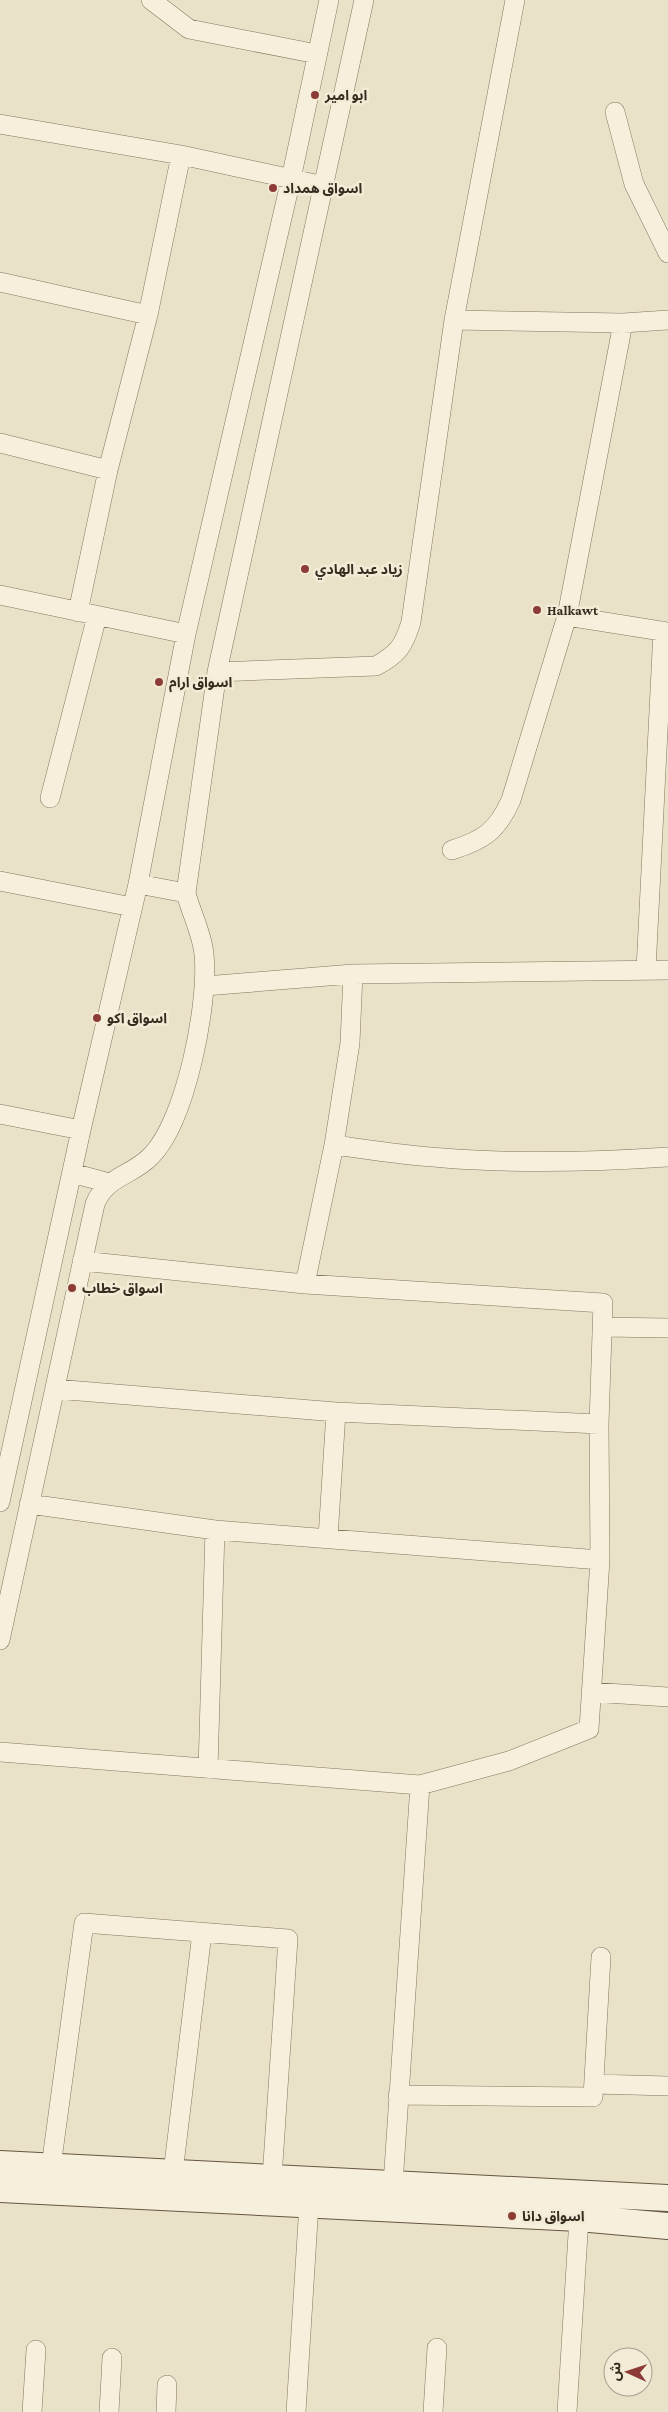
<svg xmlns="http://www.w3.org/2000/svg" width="668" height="2412" viewBox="0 0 668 2412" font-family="'Crimson Pro','Noto Sans Arabic',serif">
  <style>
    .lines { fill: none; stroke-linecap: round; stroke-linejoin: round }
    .street-casing { stroke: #84755f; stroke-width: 20 }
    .secondary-casing { stroke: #665642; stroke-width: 28 }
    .street { stroke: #f5efdb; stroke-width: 19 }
    .secondary { stroke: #f5efdb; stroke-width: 26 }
    .poi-dot { fill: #8c3b36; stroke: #f2ecd7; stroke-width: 2 }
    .labels { text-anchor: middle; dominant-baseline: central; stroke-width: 5; stroke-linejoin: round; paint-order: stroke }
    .poi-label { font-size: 14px; font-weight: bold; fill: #362d21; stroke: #f2ecd7; text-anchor: start }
  </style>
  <rect width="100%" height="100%" fill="#eae2c8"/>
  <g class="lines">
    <defs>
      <path id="street" d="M151,0L189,29L317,54
        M615,112L634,184L668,253
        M0,124L181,155L324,186
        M0,282L148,315
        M454,320L623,323L668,320
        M0,443L108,470
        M0,595L186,634
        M78,612L108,470L148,315L181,155
        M567,616L668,632
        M217,672L376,666C398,654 404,646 411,622L454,320L515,0
        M50,798L97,616
        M452,850C484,840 497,831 511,800L567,616L623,323
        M0,881L132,907
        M138,884L186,893
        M646,970L663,631
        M205,986L353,974L668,970
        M0,1114L81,1130
        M334,1145C370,1150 407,1156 444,1158C518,1164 594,1162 668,1157
        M72,1173L109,1183
        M305,1284L334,1145L350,1043L353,974
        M602,1327L668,1328
        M55,1389L336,1412L599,1424
        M0,1502L81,1130L138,884L186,634L291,179L329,0
        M29,1504L215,1530L600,1560
        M328,1538L336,1412
        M0,1640L95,1204C106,1176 132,1176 151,1156C186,1121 209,1003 204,954C202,933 191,913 186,893L217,672L364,0
        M591,1692L668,1697
        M0,1752L420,1785L509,1761L589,1729L600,1560L599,1424L603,1303L305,1284L82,1261
        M208,1769L215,1530
        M594,2084L668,2086
        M398,2095L593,2097L601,1957
        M51,2167L84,1923L288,1939L272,2178
        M173,2173L202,1933
        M393,2184L420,1785
        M32,2412L36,2350
        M109,2412L112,2358
        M166,2412L167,2385
        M296,2412L309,2204
        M433,2412L437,2348
        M567,2412L579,2218"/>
      <path id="secondary" d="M0,2164L668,2198
        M0,2189L579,2218L668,2226"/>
    </defs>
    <use href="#street" class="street-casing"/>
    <use href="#secondary" class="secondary-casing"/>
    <use href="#street" class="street"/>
    <use href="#secondary" class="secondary"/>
  </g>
  <g class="poi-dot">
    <circle cx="315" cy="95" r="5"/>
    <circle cx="273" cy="188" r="5"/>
    <circle cx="305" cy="569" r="5"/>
    <circle cx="537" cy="610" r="5"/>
    <circle cx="159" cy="682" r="5"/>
    <circle cx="97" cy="1018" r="5"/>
    <circle cx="72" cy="1288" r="5"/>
    <circle cx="512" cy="2216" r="5"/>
  </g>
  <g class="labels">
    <g class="poi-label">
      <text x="325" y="95">ابو امير</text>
      <text x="283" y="188">اسواق همداد</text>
      <text x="315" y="569">زياد عبد الهادي</text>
      <text x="547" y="610">Halkawt</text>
      <text x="169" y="682">اسواق ارام</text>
      <text x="107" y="1018">اسواق اكو</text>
      <text x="82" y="1288">اسواق خطاب</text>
      <text x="522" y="2216">اسواق دانا</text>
    </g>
  </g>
  <g transform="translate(628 2372) rotate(273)"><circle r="24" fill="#f2ecd7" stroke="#a7a08e"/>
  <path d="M0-4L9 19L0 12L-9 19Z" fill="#8c3b36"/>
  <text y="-8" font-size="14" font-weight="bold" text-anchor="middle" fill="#362d21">ش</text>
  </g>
</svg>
